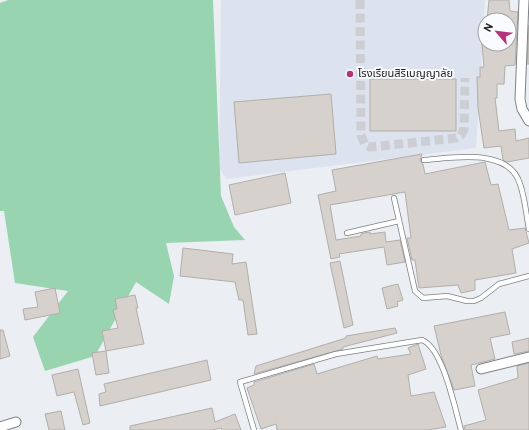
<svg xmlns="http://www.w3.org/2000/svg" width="529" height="430" viewBox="0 0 529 430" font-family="Overpass,'Noto Sans Thai',sans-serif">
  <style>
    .built { fill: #dce3ef }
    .green { fill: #98d4b0 }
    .building { fill: #d6d1cd; stroke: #b2aea9 }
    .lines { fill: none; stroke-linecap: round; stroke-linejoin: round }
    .minor-tunnel { stroke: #ccced3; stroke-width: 9; stroke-dasharray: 9 4.5; stroke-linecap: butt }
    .service-casing { stroke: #7d8085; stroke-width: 6 }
    .minor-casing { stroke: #7d8085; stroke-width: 11 }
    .service { stroke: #fff; stroke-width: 4.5 }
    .minor { stroke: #fff; stroke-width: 9 }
    .poi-dot { fill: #b53178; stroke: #f9fbfe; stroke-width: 1.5 }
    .labels { text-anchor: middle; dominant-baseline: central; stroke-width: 4; stroke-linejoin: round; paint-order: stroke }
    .poi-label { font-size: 11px; fill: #1b1c1e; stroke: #f9fbfe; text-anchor: start }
  </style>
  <rect width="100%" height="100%" fill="#ebeef3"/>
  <path class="built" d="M221,0H485L476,148L226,179L219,168Z"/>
  <path class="green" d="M8,0H213L221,196L234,227L245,240L166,243L174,276L169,304L136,282L95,356L45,371L33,337L68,291L15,283L4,211H0V3Z"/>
  <path class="building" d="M489,0H509L510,11L518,12L515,65L505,66L504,84H497V98H495L499,131L515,129L516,141L529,138V158L507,162L503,160L501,146L484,148L478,108L477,77H480V67H484L482,44H509V20H487Z
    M529,25V64H527Z
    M370,79H456V131H370Z
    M331,94L336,154L239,163L234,102Z
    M422,154L420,161L423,164L425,174L485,162L491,185L498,184L509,230L525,228L529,243L512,249L516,273L475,280V290L461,293L458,285L419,288L415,260H412L407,238H411L405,192L330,205L336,240L361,236V234L364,233L370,232V234L385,232L386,242L400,240L405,262L387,265L384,247L339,254L340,257L331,259L318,195L336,191L332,170Z
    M285,173L291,203L235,215L229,185Z
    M183,248L233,254L232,264L246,262L257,334L248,335L243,300H239L235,282L180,276Z
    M340,261L353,325L344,328L330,263Z
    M398,284L403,300L397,302L398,306L387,309L382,288Z
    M55,288L60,313L25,320L23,309L38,307L35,292Z
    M135,295L138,308H136L144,344L106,351L102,331L118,328L113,310L117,309L115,299Z
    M505,312L510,334L490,338L495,359L471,365L475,386L454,390L441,355L434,326Z
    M395,328L397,333L343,347V349L254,374L256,366L346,338V336Z
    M0,330H3L10,356L0,359Z
    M529,338V351L514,354L512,342Z
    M418,344L426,369L408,375L411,396L434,392L446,427L428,430H277L276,424L261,429L247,388L254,385V382L314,364L317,374L377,356L378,359L411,354L408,348Z
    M106,351L109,373L96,375L92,353Z
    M207,360L211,380L100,406L99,394L106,392L104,384Z
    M529,363V430H465L464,426L486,420L478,390L518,378L517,366Z
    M78,369L90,423L83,425L74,392L57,396L52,375Z
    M212,408L215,422L235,414L241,430H222L221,428L212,430H130V426Z
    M61,411L65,430H49L45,414Z"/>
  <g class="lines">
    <path class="minor-tunnel" d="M360,0L361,135L365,145L370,147L381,146L456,138L461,135L464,129L465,78"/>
    <defs>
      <path id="service" d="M424,160C452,158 509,147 520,184C525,198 526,214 529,229
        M394,198L415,291L423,298L447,296L467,301H474L481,298L499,284L529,276
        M347,233L399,221
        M254,430L240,382L336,354L422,340C443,348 455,409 461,430"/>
      <path id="minor" d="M524,0L520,99L522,109L529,121
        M481,369L529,357
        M0,427L16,422"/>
    </defs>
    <use href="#service" class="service-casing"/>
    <use href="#minor" class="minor-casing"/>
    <use href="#service" class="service"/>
    <use href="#minor" class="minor"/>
  </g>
  <circle class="poi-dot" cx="350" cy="74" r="4"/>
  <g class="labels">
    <g class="poi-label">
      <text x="358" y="74">โรงเรียนสิริเบญญาลัย</text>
    </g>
  </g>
  <g transform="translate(497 32) rotate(298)"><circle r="19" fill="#f9fbfe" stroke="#a0a2a4"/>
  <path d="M0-3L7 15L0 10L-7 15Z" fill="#b53178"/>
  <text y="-6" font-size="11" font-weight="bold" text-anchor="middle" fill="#1b1c1e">N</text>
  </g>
</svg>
